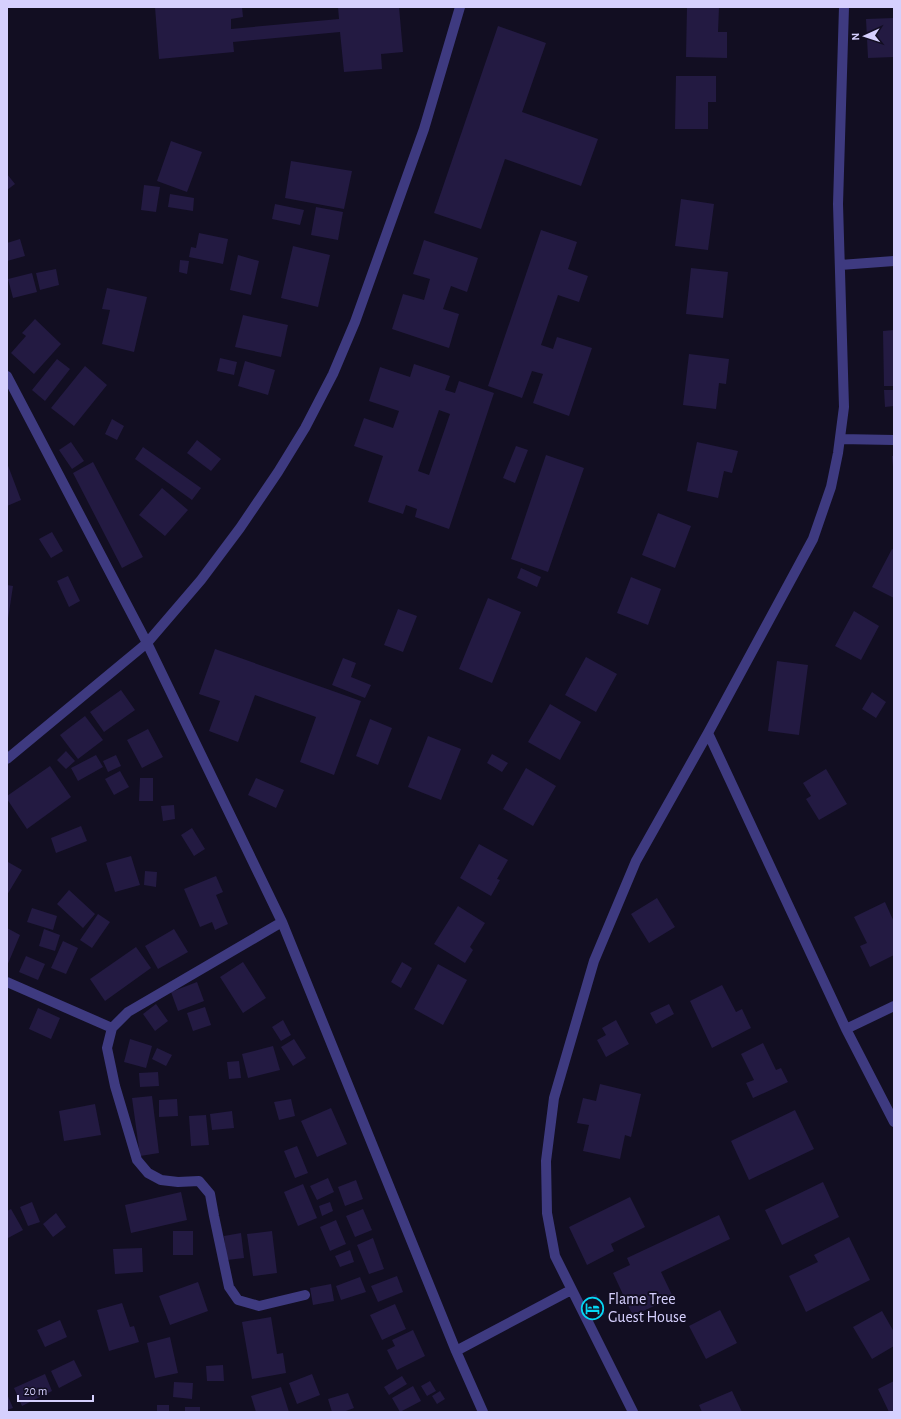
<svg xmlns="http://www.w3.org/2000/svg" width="901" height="1419" viewBox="0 0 901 1419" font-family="'Alegreya Sans',sans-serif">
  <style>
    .building { fill: #231a42; fill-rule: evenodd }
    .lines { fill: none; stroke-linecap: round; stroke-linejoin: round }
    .minor { stroke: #3e3a80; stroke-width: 10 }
    .labels { text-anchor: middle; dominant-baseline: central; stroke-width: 4; stroke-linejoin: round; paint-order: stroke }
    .poi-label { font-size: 16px; fill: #d6d0fe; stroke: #120e22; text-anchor: start }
  </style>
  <rect width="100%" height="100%" fill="#120e22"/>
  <path class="building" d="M155,7H242L243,17L231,19V29L339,19L338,7H399L403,52L381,54L382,69L344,72L340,32L233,42L234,52L159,59Z
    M687,7H719L718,32H727V58L686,57Z
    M894,18V57L868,58L866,19Z
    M498,26L546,43L522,112L598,139L581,186L505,159L481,229L434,213Z
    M676,76H716V102H708V129H675Z
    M171,141L202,152L187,192L157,181Z
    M291,161L352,171L344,209L285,198Z
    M7,174L15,184L7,190Z
    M144,185L160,187L156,212L141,210Z
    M170,194L194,198L193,211L168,207Z
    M681,199L714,204L708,250L675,246Z
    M275,204L304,210L300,225L272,219Z
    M316,207L343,212L338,240L311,235Z
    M541,230L577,242L568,269L588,276L579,302L558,295L541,345L553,349L557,337L592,348L569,416L533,403L543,374L532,371L522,398L488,386Z
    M199,233L228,239L223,264L189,257L191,247L196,248Z
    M20,239L25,256L7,261V243Z
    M424,240L478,258L467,292L451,286L443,309L459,314L449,348L392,329L403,294L424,300L430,279L413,274Z
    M293,246L330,255L318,307L281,298Z
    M238,255L259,261L251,295L230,290Z
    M180,260L189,261L187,274L179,272Z
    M691,268L728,272L723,318L686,314Z
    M56,269L59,285L40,290L36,273Z
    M32,273L37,292L13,298L8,279Z
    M107,288L147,297L134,352L102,344L110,310L102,309Z
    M243,315L288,325L281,357L235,347Z
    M35,319L61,344L34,374L11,353L26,336L22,333Z
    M894,330V386H884L883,331Z
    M689,354L729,359L726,384L719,383L716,409L683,405Z
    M220,358L237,362L234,375L217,371Z
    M57,359L70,369L45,401L32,390Z
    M245,361L275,370L268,395L238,386Z
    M414,364L450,376L445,390L455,393L459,381L494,393L449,529L415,517L417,509L406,505L403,514L368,502L383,456L354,446L364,418L393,428L399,411L369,401L380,367L410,377ZM439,410L450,414L429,475L418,471Z
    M85,366L107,385L74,426L51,408Z
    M884,390H894V406L885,407Z
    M112,419L124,426L117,440L105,434Z
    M197,440L221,459L211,471L187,453Z
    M71,442L84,461L72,469L59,450Z
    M697,442L738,451L732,473L724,471L718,498L687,491Z
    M516,446L528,450L515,483L503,478Z
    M143,447L201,488L192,500L135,459Z
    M546,455L584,468L548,572L511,559Z
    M892,456H894V467H893Z
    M93,462L143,557L122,568L73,473Z
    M7,463L21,500L7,506Z
    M162,488L188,510L165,536L139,515Z
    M658,513L691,526L675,568L642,555Z
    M52,532L63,551L51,558L39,539Z
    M892,549L894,550V598L872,587Z
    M521,568L541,577L537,587L517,578Z
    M68,576L80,601L69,607L57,581Z
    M631,577L661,589L648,625L617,613Z
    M7,585L13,586L8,619H7Z
    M488,598L521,612L492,683L459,669Z
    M398,609L417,616L403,652L384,645Z
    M854,611L879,626L861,660L835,646Z
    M215,649L361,701L334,775L300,762L316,717L255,695L238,742L209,731L220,701L199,694Z
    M586,657L617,674L596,712L565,695Z
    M343,658L356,663L351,677L371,685L365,698L332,685Z
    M777,661L808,665L799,735L768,731Z
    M121,690L135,710L104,732L90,712Z
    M872,692L886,702L876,718L862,709Z
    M550,704L581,722L560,760L528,742Z
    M85,716L103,740L78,759L60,735Z
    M370,719L392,728L378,765L356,756Z
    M148,729L163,757L142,768L127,740Z
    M428,736L461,749L441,800L408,787Z
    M66,751L75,761L66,769L57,760Z
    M492,754L508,763L502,772L487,763Z
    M96,755L103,767L78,781L71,768Z
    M116,755L121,766L108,772L103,761Z
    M50,766L71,797L27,829L7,799V796Z
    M526,768L556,786L533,826L503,809Z
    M826,769L847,804L819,820L806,799L811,796L803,783Z
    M120,771L129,787L114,795L105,779Z
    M140,778H153V801H139Z
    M256,778L284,790L276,808L248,795Z
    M174,805L175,819L163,821L161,806Z
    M81,826L87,841L56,853L51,838Z
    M192,828L205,849L194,856L181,835Z
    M479,844L508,860L497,879L500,880L491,896L460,878Z
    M131,856L140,885L115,892L106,863Z
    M8,862L22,870L7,895V864Z
    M145,871L157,872L156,887L144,885Z
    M216,876L223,892L216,895L228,924L215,930L212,922L200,927L184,889Z
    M69,890L95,914L83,928L57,904Z
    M657,898L675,927L649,943L631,914Z
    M885,902L894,922V955L870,967L860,946L867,943L854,917Z
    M458,906L485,923L470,947L473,950L465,963L434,944Z
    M32,908L57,916L53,930L27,922Z
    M98,914L110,922L92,948L80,940Z
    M7,928L20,935L7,966Z
    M44,929L60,935L55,951L39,946Z
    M174,929L188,952L158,969L145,946Z
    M63,941L78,948L66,974L51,968Z
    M136,947L151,968L105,1001L90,979Z
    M26,956L45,964L38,980L19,972Z
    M243,962L266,998L243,1013L220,977Z
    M402,962L412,968L401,988L391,982Z
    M438,964L467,980L443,1025L414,1009Z
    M197,982L204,1001L178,1011L171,992Z
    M722,985L736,1012L742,1009L751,1028L712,1048L690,1001Z
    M156,1004L168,1021L155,1031L143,1014Z
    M669,1004L674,1014L656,1024L650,1013Z
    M205,1007L211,1025L193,1031L187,1013Z
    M38,1008L60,1018L51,1039L29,1029Z
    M283,1020L291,1035L281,1041L272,1027Z
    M616,1020L629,1044L606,1057L597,1040L606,1035L602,1028Z
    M130,1039L152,1046L146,1068L124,1062Z
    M294,1039L306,1058L293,1066L281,1047Z
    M763,1043L776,1070L781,1068L788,1082L753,1098L746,1083L754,1080L741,1054Z
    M273,1046L280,1070L248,1078L242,1054Z
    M157,1048L172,1055L166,1066L152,1059Z
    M239,1061L241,1078L229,1079L227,1062Z
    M158,1072L159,1086L140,1087L139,1073Z
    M600,1084L641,1094L631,1137L625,1135L620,1159L583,1151L589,1125L577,1123L583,1098L596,1101Z
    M152,1096L159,1153L140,1156L132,1098Z
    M177,1099L178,1116L159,1117V1100Z
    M291,1099L295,1116L279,1120L274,1102Z
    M95,1104L101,1135L64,1141L59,1111Z
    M331,1108L347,1144L317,1157L301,1121Z
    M795,1110L814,1149L749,1180L731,1141Z
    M232,1111L234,1128L212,1130L210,1114Z
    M206,1115L209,1145L191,1146L189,1116Z
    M297,1146L308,1173L295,1178L284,1151Z
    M328,1178L334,1192L317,1200L310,1186Z
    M356,1180L363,1199L345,1206L338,1187Z
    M823,1182L839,1217L782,1245L765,1210Z
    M303,1184L317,1218L298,1226L284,1192Z
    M181,1192L187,1220L131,1233L125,1205Z
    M630,1197L645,1227L611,1244L614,1251L587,1265L569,1227Z
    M32,1202L40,1222L28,1226L20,1207Z
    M330,1202L333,1211L322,1216L319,1206Z
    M11,1209L23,1230L8,1238L7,1211Z
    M363,1209L372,1230L355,1237L346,1216Z
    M56,1213L66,1227L53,1237L43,1224Z
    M719,1215L730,1239L661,1272L673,1297L633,1316L613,1273L630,1265L627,1258Z
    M336,1220L346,1244L330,1251L320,1227Z
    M173,1231H193V1255H173Z
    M272,1231L277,1273L253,1276L247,1234Z
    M241,1233L244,1258L227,1260L224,1236Z
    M849,1237L870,1280L806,1312L789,1276L818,1262L814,1255Z
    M373,1238L384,1269L369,1274L357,1245Z
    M142,1248L143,1272L115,1274L113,1249Z
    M350,1250L354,1262L340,1267L335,1256Z
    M397,1276L403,1292L378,1302L371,1286Z
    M360,1277L366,1292L341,1300L336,1286Z
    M198,1282L208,1311L170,1325L159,1296Z
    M331,1284L334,1301L313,1305L310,1288Z
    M596,1294L605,1314L593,1320L584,1300Z
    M122,1303L130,1327L134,1326L139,1342L109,1351L97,1310Z
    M395,1304L406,1329L382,1340L370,1315Z
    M720,1310L737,1343L706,1359L689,1326Z
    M882,1311L894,1332V1346L872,1359L853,1327Z
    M271,1317L277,1354L283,1353L286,1373L252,1379L242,1322Z
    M60,1320L67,1337L45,1347L37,1330Z
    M413,1330L425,1356L397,1370L387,1350L395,1346L392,1340Z
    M170,1337L178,1373L155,1378L147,1343Z
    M74,1360L82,1376L59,1388L51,1371Z
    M223,1365L224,1381H207L206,1366Z
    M45,1374L52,1391L22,1406L14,1388Z
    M312,1374L320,1395L297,1404L289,1383Z
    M402,1376L407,1384L389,1395L384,1387Z
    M430,1381L436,1391L427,1396L421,1386Z
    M894,1381V1412H889L878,1389Z
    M174,1382L193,1383L192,1399L173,1397Z
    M413,1386L421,1401L400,1412L392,1398Z
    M281,1387L289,1412H256L251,1396Z
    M440,1391L445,1399L437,1404L432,1396Z
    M732,1391L742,1412H702L699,1405Z
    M348,1393L354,1408L343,1412H332L328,1399Z
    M7,1394L13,1408L7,1410Z
    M157,1405H169V1412H157Z
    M185,1407H200V1412H185Z"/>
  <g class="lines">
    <path class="minor" d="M840,265L894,261
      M7,376L147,643L282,922L456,1351L483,1412
      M840,439L894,440
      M708,733L846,1029L894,1122
      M7,759L147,643L201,580L240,528L278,472L305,428L333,374L355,322L424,129L460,7
      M282,922L128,1012L112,1028L107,1048L115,1086L137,1160L148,1173L161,1180L178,1182L199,1181L210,1194L214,1216L229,1287L238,1300L259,1306L305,1295
      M7,982L112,1028
      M846,1029L894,1006
      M456,1351L571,1290
      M633,1412L555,1256L547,1213L546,1161L554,1098L594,961L636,861L708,733L813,539L831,487L838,453L844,407L838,204L844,7"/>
  </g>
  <defs>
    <symbol id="hotel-ring" viewBox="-11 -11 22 22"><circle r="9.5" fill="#120e22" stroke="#05d8f5" stroke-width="1.5"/><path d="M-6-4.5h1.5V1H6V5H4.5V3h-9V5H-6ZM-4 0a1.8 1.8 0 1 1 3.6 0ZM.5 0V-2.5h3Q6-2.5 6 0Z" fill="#05d8f5"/></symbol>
  </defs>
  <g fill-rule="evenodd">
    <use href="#hotel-ring" x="580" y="1296" width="25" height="25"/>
  </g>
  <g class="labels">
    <g class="poi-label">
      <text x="608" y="1299">Flame Tree<tspan x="608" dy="18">Guest House</tspan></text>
    </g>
  </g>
  <rect width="901" height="1419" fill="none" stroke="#d6d0fe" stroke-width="16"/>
  <g transform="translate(865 36) rotate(267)" stroke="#120e22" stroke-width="3" paint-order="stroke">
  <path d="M0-3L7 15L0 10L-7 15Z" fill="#d6d0fe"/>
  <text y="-6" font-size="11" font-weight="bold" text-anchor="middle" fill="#d6d0fe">N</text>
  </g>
  <path d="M18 1395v6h75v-6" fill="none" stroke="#d6d0fe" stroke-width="2"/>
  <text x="24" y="1395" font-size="12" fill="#d6d0fe" stroke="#120e22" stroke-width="3" paint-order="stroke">20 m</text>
</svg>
